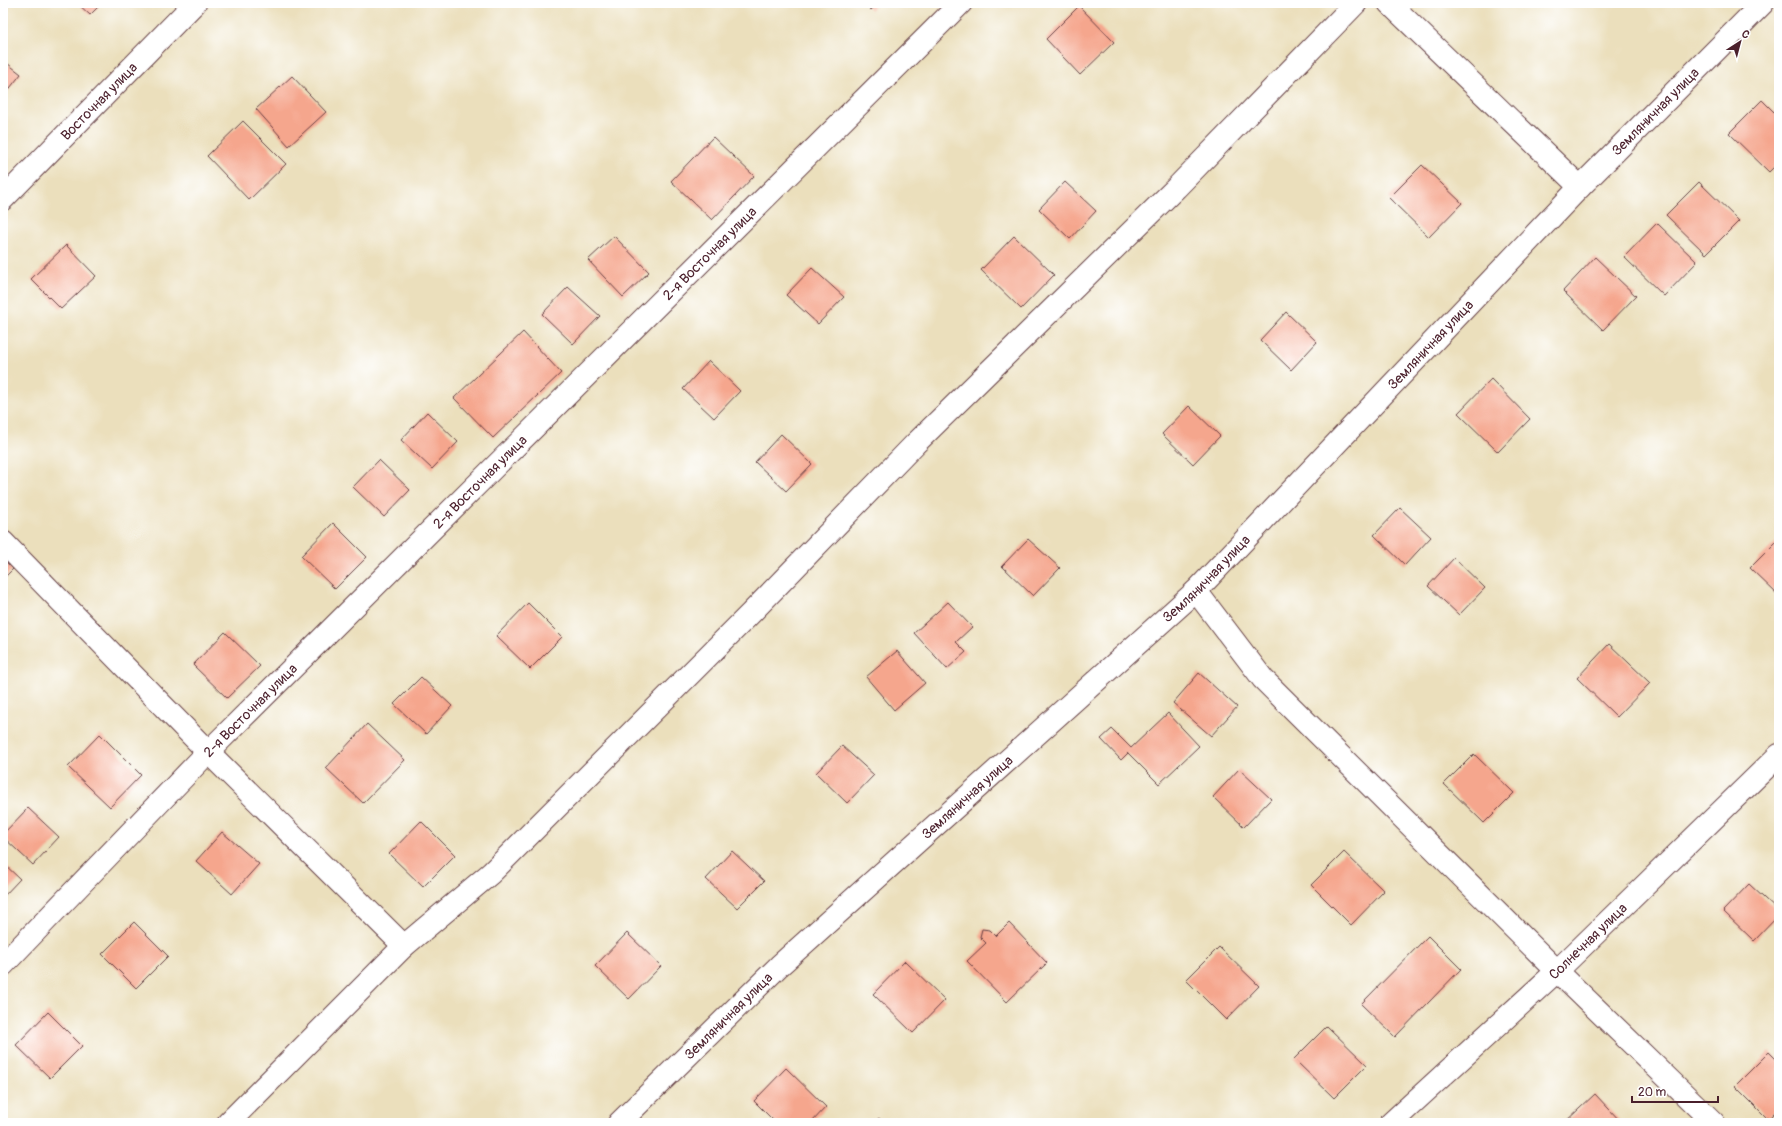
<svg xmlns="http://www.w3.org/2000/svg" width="1782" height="1126" viewBox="0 0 1782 1126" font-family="Pangolin,sans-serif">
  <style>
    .building { fill: #f5a68d }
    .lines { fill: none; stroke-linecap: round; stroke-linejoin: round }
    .minor-casing { stroke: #623c41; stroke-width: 24 }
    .minor { stroke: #fff; stroke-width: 22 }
    .labels { text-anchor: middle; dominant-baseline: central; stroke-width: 3; stroke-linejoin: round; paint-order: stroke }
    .street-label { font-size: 14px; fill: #4a1f2b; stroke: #fff }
  </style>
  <rect width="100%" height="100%" fill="#fff"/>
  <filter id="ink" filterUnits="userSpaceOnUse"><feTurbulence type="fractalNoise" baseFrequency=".025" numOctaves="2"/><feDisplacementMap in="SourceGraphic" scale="8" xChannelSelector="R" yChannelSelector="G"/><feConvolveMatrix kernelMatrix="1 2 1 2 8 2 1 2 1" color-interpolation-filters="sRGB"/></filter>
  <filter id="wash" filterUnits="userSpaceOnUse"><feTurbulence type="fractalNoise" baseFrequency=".012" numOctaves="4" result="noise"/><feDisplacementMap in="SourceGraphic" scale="16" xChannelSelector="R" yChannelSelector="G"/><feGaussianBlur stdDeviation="0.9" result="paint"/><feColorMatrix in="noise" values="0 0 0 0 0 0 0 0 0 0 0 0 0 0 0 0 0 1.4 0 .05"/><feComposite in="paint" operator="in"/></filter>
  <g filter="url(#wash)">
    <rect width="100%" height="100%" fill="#ebdfbc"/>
    <g id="blocks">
      <path class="building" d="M77,3H102L90,15Z
        M864,3H878L871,10Z
        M1079,6L1114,42L1080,75L1046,39Z
        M3,60L21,74L3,97Z
        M292,76L326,112L289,146L256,109Z
        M1762,100L1779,117V162L1769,172L1729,133Z
        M243,121L286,164L249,200L207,156Z
        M713,137L754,176L712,220L671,181Z
        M1422,165L1462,203L1429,237L1389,198Z
        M1065,182L1096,211L1070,239L1039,209Z
        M1699,182L1739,221L1706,254L1666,215Z
        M1657,223L1697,262L1664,296L1624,257Z
        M614,236L649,272L623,297L588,260Z
        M1014,236L1054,275L1021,309L981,270Z
        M66,245L96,276L61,309L31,279Z
        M1595,257L1636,296L1603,330L1563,291Z
        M812,268L844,297L818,324L786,295Z
        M568,287L600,316L573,344L542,314Z
        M1286,312L1317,342L1291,370L1260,340Z
        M523,332L561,373L493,438L454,398Z
        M709,361L740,391L714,418L683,389Z
        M1491,379L1530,419L1498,452L1458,413Z
        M1189,406L1220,436L1193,464L1162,434Z
        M427,412L458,442L432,469L401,440Z
        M781,434L812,464L786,491L755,462Z
        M379,460L410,490L384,517L353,487Z
        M1400,508L1431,537L1405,565L1374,535Z
        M333,523L367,557L335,589L301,556Z
        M1028,539L1060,568L1033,596L1002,566Z
        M1779,539V596L1750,568Z
        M3,558L13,569L3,579Z
        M1454,558L1485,588L1459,615L1428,586Z
        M948,602L972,627L956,642L966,652L947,669L914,633Z
        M528,603L562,637L530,669L496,636Z
        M225,632L260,666L227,698L193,665Z
        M1609,644L1650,683L1617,717L1577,678Z
        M897,651L925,683L894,710L866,677Z
        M1199,673L1237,707L1211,736L1173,703Z
        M421,677L452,706L426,734L394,704Z
        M1168,713L1199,746L1159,784L1128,753L1121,760L1101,739L1112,729L1131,748Z
        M367,724L405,760L363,803L326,768Z
        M100,734L141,775L110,807L68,767Z
        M842,746L874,775L847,803L816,773Z
        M1474,754L1514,793L1484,823L1444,784Z
        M1239,769L1271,799L1244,827L1213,797Z
        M28,808L59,837L33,865L3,837V834Z
        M421,821L455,855L423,887L389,854Z
        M222,832L259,864L232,894L196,861Z
        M732,851L764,881L737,908L706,879Z
        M1344,852L1384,891L1351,925L1311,885Z
        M3,863L20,879L3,897Z
        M1749,884L1779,912V915L1754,941L1723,911Z
        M134,922L168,956L136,988L102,954Z
        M1009,923L1047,963L1007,1002L967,961L986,943L980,937L982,929L990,930L996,936Z
        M627,933L661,966L629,999L595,966Z
        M1428,936L1461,969L1395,1037L1361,1004Z
        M1219,947L1259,986L1226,1020L1186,980Z
        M905,961L945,1000L913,1033L873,994Z
        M48,1012L82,1046L50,1078L16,1045Z
        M1327,1026L1367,1065L1334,1098L1294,1059Z
        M1769,1052L1779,1062V1108L1768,1119L1735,1086Z
        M786,1068L826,1107L811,1123H776L754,1101Z
        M1595,1094L1622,1123H1564Z
        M879,1118L884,1123H873Z"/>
    </g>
  </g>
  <g filter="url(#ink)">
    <use href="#blocks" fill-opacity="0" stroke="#623c41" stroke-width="1"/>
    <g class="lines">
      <defs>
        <g id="minor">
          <path d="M1389,3L1580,187"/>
          <path id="s1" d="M3,199L195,3"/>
          <path d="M3,542L208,752L404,946"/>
          <path d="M1196,591L1263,679L1557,971L1714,1123"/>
          <path id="s2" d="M3,965L208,752L961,3"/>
          <path d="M228,1123L404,946L491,873L751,613L915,444L1176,188L1356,3"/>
          <path id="s3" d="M619,1123L779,966L1196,591L1580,187L1763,3"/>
          <path id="s4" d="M1391,1123L1557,971L1779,755"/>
        </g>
      </defs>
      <use href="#minor" class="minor-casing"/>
      <use href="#minor" class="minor"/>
    </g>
  </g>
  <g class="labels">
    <g class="street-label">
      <text stroke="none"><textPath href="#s1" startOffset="137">Восточная улица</textPath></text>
      <text stroke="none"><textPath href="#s3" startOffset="1449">Земляничная улица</textPath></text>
      <text stroke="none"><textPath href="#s2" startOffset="1003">2-я Восточная улица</textPath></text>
      <text stroke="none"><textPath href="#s3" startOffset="1125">Земляничная улица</textPath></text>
      <text stroke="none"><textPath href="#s2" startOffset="679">2-я Восточная улица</textPath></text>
      <text stroke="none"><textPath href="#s3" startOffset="801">Земляничная улица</textPath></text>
      <text stroke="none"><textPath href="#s2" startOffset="355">2-я Восточная улица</textPath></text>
      <text stroke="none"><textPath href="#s3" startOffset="477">Земляничная улица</textPath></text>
      <text stroke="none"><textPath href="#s4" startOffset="268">Солнечная улица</textPath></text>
      <text stroke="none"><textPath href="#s3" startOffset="153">Земляничная улица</textPath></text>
    </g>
  </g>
  <rect width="1782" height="1126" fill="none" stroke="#fff" stroke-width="16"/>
  <g transform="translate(1740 42) rotate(36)" stroke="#ffffff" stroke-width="3" paint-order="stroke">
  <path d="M0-3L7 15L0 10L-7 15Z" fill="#4a1f2b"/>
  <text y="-6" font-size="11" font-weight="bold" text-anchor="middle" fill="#4a1f2b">С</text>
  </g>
  <path d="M1632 1096v6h86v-6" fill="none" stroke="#4a1f2b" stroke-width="2"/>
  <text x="1638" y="1096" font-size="12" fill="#4a1f2b" stroke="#ffffff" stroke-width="3" paint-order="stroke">20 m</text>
</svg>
